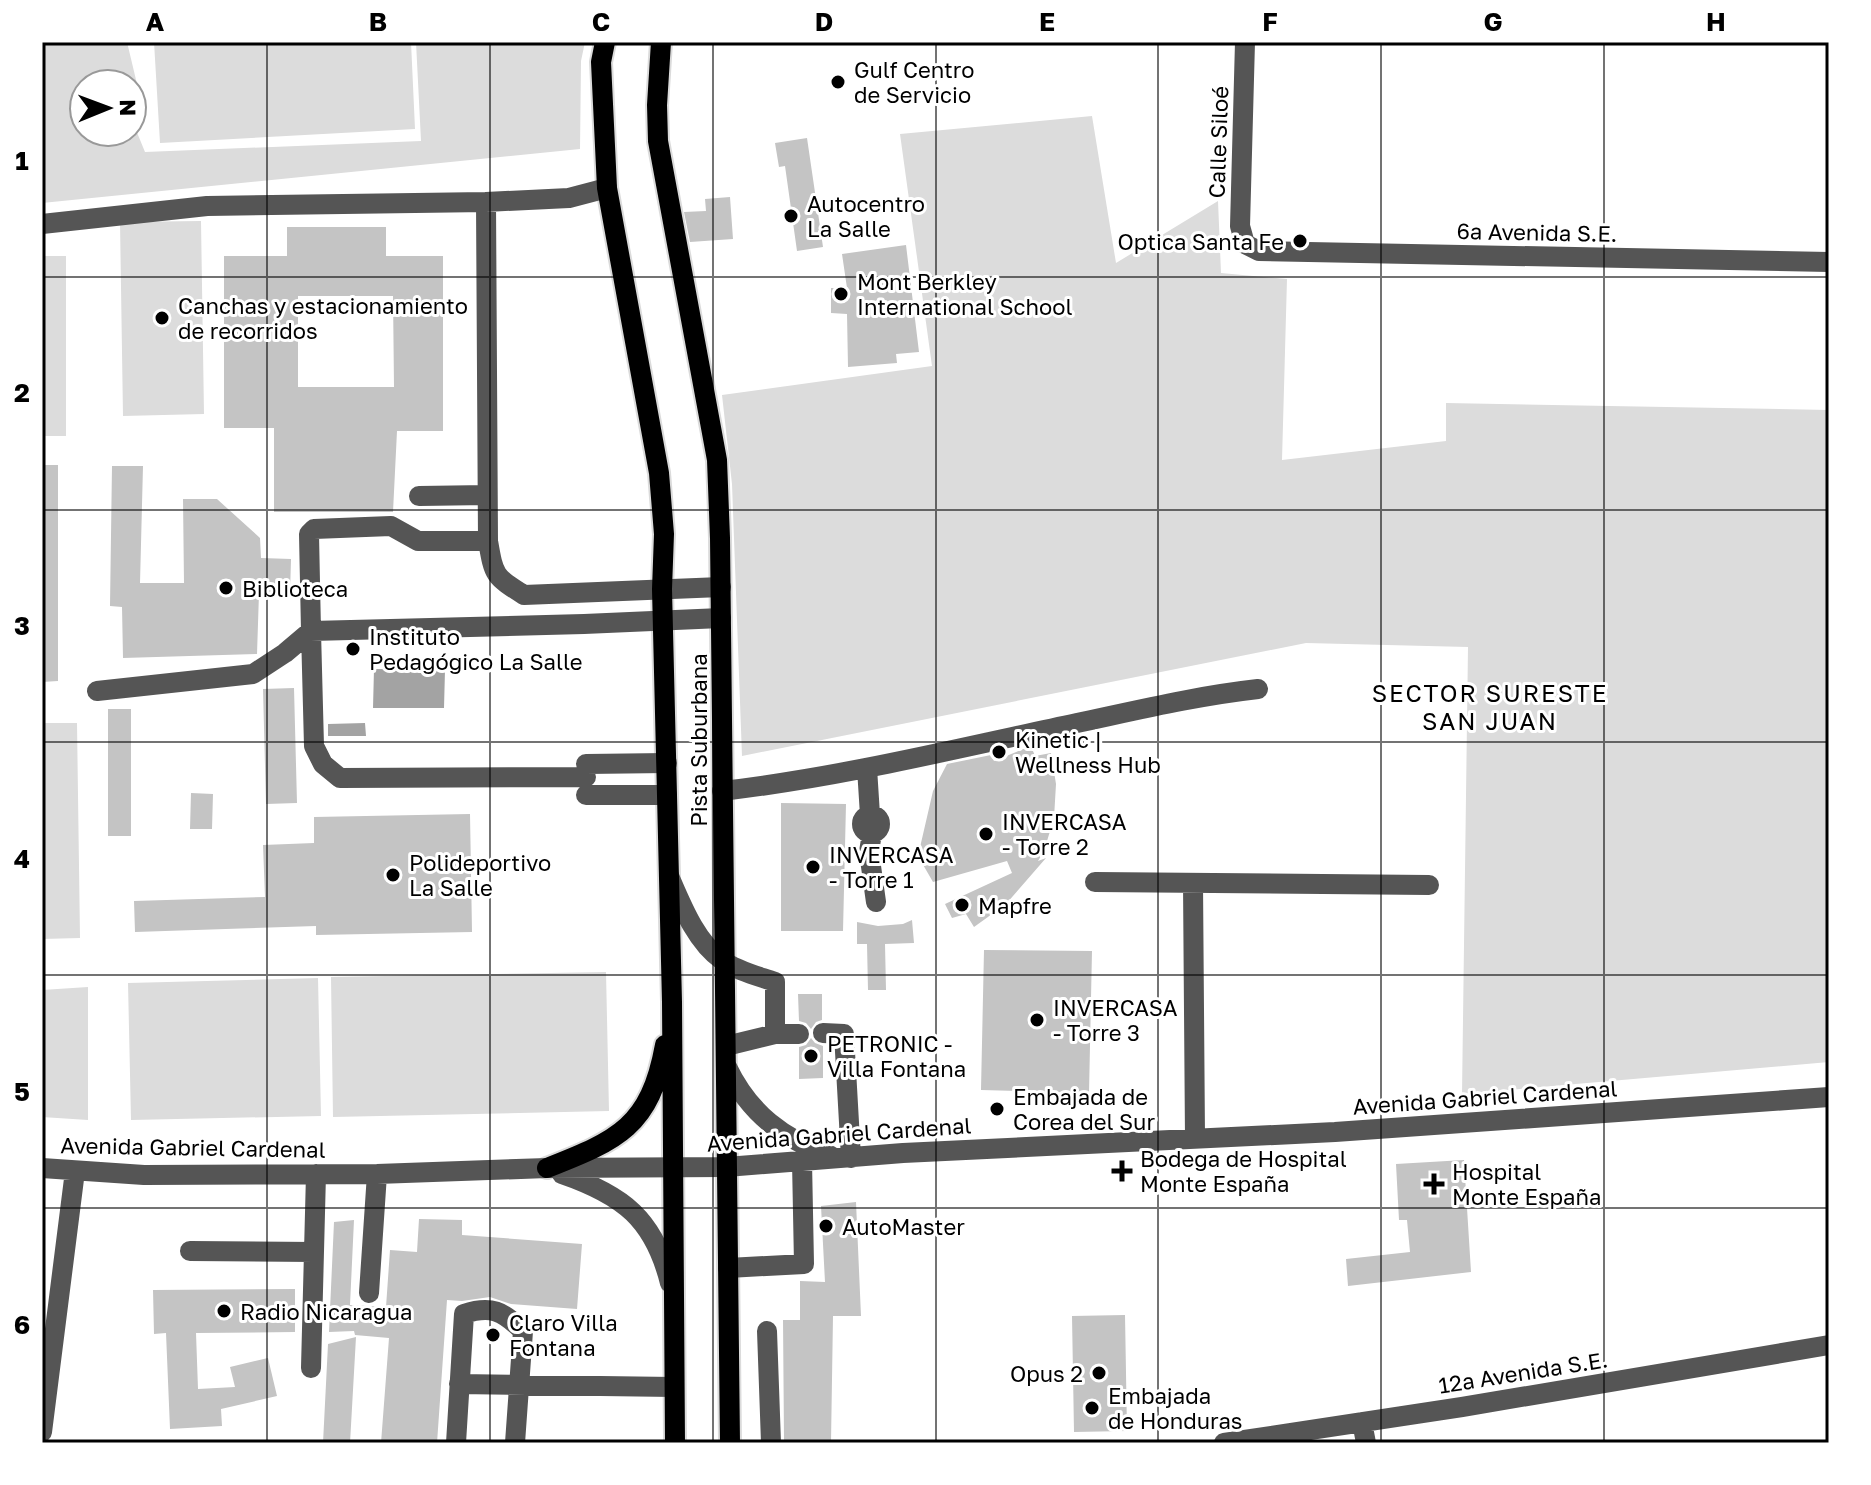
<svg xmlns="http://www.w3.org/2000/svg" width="1871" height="1485" viewBox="0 0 1871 1485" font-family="'Golos Text',sans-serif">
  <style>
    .green { fill: #dcdcdc; fill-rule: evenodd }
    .water { fill: #a3a3a3 }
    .building { fill: #c4c4c4; fill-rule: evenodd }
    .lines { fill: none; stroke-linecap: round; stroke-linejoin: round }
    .major-casing { stroke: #dbdbdb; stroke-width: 24 }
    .minor { stroke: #555; stroke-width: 20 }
    .major { stroke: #000; stroke-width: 20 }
    .grid { fill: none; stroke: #000; stroke-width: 2; stroke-opacity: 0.55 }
    .poi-dot { fill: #000; stroke: #fff; stroke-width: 3 }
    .labels { text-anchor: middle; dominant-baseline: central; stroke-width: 6; stroke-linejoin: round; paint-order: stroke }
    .poi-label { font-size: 22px; fill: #000; stroke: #fff; text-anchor: start }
    .street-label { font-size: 22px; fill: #000; stroke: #fff }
    .neighbourhood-label { font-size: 24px; letter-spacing: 2px; fill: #000; stroke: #fff }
    .neatline { fill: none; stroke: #000; stroke-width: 3 }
    .grid-label { font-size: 26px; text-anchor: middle; font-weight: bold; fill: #000 }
  </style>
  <rect width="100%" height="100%" fill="#fff"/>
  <path class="green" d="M42,42H127L137,84L136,130L145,152L421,141L416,42H585L581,61L580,149L42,203ZM132,84V132H84V84Z
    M154,42H411L415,129L160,143Z
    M1092,116L1116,263L1218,201L1221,273L1287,279L1282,460L1446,441V403L1829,410V1062L1462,1094L1468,647L1306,643L742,756L732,484L722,395L932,366L900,134Z
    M201,221L204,414L123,416L120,222Z
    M42,256H66V436H42Z
    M42,723H77L80,938L42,939Z
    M606,972L609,1111L333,1117L331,977Z
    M318,978L321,1116L131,1120L128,983Z
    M88,987V1120L42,1117V990Z"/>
  <path class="water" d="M374,669L445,670L444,708H373Z
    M365,723L366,736H328V724Z"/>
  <path class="building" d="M807,138L823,247L797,251L785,166L779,167L775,143Z
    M730,197L733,239L690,242L684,212L706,211L705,199Z
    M287,227H386V256H443V431H397L393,512H274V428H224V256H287ZM298,296H393L394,387H298Z
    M906,245L919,352L896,354L897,363L848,367L847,314L831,313V288H847L842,254Z
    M42,465H58V681L42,682Z
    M112,466H143L140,583H184L183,499H217L260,538L261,558L291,559L290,593H259L257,654L123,658L122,607L110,606Z
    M294,688L297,803L266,804L263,689Z
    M108,709H131V836H108Z
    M1031,746L1035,756L1051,753L1056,784L1054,818L1044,851L1038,861L1046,858L1006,904L974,927L966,914L952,918L945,904L1012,873L1007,861L933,882L918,856L933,791L947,764L991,755L994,761Z
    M191,793L213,794L212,829H190Z
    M781,803L846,804L843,931H781Z
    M470,814L472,932L316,935V926L135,932L134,901L265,897L263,845L314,843V817Z
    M912,920L914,943L885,944L886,990H868L867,944H857V922L878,926L903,924Z
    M984,950L1092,951L1089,1093L981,1090Z
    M798,994H822V1020L816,1022L811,1029L806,1023L799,1021Z
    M811,1038L815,1043L823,1046V1078L799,1079V1047L806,1045Z
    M1464,1160L1471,1272L1348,1286L1346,1259L1410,1252L1407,1220H1399L1396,1164Z
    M856,1202L861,1316H833L831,1442L784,1440L783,1320H800V1281L825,1282L821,1206Z
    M419,1219L462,1220V1235L582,1244L577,1309L511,1304L490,1297L462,1301L447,1300L437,1443H381L389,1338L355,1335L354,1331L329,1332L334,1222L354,1220L350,1305L386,1307L390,1250L417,1252Z
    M295,1289V1332L196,1333L198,1389L235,1387L230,1367L268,1358L277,1396L221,1409L222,1426L170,1429L166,1333L154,1334L153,1290Z
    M1125,1315L1127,1431L1074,1432L1072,1316Z
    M356,1337L350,1443H323L328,1344Z"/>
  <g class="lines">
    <defs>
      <path id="major" d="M605,42L601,62L607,188L659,473L664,534L662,589L672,1002L675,1443
        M661,42L657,105L658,141L717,460L720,538L730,1443
        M547,1168C618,1140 650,1127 665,1045"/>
    </defs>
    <use href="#major" class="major-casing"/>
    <path class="minor" d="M1245,42L1240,226L1245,244L1259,251L1829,262
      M607,188L569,198L486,202L488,541C494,576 494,576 524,595L721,587
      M42,224L207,206L486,202
      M419,496L487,495
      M488,541H418L391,526L314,529L309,534L311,631L584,624L721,618
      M311,631L314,746L323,764L340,778L586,777
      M97,691L253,674L285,653L311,631
      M586,764L667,763
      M867,768L870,815
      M722,791C842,777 959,748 1077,723C1138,710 1196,696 1258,689
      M586,795H667
      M862 824a9 9 0 1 1 18 0a9 9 0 1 1-18 0Z
      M872,833L869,852L876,902
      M669,876C682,906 696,942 722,960C737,971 758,976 775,982V1034
      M1095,882L1429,885
      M1193,883L1195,1138
      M823,1033L844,1034L851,1158
      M726,1046L775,1034H799
      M727,1067C749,1113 783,1139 831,1156
      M42,1168L144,1175L377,1174L547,1168L726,1167L903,1153L1335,1132L1829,1097
      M562,1174C623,1195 654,1219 670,1283
      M190,1251L314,1252
      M728,1268L804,1264L802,1161
      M369,1293L377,1174
      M767,1331L771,1443
      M311,1368L316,1174
      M459,1384L674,1387
      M1362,1422L1366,1443
      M42,1432L75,1171
      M456,1443L464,1314C491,1305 503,1311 523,1331L515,1443
      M1224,1443L1462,1407L1829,1345"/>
    <use href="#major" class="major"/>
  </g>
  <path class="grid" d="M267,42V1443M490,42V1443M713,42V1443M936,42V1443M1158,42V1443M1381,42V1443M1604,42V1443M42,277H1829M42,510H1829M42,742H1829M42,975H1829M42,1208H1829"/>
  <g class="poi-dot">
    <circle cx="838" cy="82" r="8"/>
    <circle cx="791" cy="216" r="8"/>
    <circle cx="1300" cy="241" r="8"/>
    <circle cx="841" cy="294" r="8"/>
    <circle cx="162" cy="318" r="8"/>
    <circle cx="226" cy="588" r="8"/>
    <circle cx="353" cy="649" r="8"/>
    <circle cx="999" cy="752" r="8"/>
    <circle cx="986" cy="834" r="8"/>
    <circle cx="813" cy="867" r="8"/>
    <circle cx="393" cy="875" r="8"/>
    <circle cx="962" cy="905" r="8"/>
    <circle cx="1037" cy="1020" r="8"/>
    <circle cx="811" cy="1056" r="8"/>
    <circle cx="997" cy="1109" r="8"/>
    <path d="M1118 1159h8v8h8v8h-8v8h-8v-8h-8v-8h8z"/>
    <path d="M1430 1172h8v8h8v8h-8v8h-8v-8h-8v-8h8z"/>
    <circle cx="826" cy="1226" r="8"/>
    <circle cx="224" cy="1311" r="8"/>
    <circle cx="493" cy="1335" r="8"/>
    <circle cx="1099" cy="1373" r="8"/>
    <circle cx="1092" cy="1408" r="8"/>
  </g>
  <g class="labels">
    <g class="poi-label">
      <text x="854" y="69">Gulf Centro<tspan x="854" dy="25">de Servicio</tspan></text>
      <text x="807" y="203">Autocentro<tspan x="807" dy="25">La Salle</tspan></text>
      <text x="1284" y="241" text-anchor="end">Optica Santa Fe</text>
      <text x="857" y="281">Mont Berkley<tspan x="857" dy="25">International School</tspan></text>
      <text x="178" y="305">Canchas y estacionamiento<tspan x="178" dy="25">de recorridos</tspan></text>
      <text x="242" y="588">Biblioteca</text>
      <text x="369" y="636">Instituto<tspan x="369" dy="25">Pedagógico La Salle</tspan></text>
      <text x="1015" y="739">Kinetic |<tspan x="1015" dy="25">Wellness Hub</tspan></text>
      <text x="1002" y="821">INVERCASA<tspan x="1002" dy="25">- Torre 2</tspan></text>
      <text x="829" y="854">INVERCASA<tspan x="829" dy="25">- Torre 1</tspan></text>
      <text x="409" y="862">Polideportivo<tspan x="409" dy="25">La Salle</tspan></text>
      <text x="978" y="905">Mapfre</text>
      <text x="1053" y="1007">INVERCASA<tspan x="1053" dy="25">- Torre 3</tspan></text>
      <text x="827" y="1043">PETRONIC -<tspan x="827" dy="25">Villa Fontana</tspan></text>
      <text x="1013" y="1096">Embajada de<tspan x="1013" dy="25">Corea del Sur</tspan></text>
      <text x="1140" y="1158">Bodega de Hospital<tspan x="1140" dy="25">Monte España</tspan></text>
      <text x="1452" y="1171">Hospital<tspan x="1452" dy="25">Monte España</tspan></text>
      <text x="842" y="1226">AutoMaster</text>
      <text x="240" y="1311">Radio Nicaragua</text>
      <text x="509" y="1322">Claro Villa<tspan x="509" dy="25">Fontana</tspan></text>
      <text x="1083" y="1373" text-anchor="end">Opus 2</text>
      <text x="1108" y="1395">Embajada<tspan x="1108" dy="25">de Honduras</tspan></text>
    </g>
    <g class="street-label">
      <text transform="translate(1218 142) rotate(-88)">Calle Siloé</text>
      <text transform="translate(1537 232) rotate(1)">6a Avenida S.E.</text>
      <text transform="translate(698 740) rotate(-90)">Pista Suburbana</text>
      <text transform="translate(1485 1097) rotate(-4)">Avenida Gabriel Cardenal</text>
      <text transform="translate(839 1134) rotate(-4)">Avenida Gabriel Cardenal</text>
      <text transform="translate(193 1147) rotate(1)">Avenida Gabriel Cardenal</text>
      <text transform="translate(1523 1372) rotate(-9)">12a Avenida S.E.</text>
    </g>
    <g class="neighbourhood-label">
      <text x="1490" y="692">SECTOR SURESTE<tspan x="1490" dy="28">SAN JUAN</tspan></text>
    </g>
  </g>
  <rect width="1871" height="1485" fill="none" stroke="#ffffff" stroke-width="88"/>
  <g transform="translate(108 108) rotate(89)"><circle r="38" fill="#ffffff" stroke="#999999" stroke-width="2"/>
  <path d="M0-6L14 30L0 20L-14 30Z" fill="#000000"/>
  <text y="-12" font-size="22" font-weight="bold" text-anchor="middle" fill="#000000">N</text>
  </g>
  <rect x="44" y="44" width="1783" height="1397" class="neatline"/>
  <g class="grid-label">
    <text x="155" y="31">A</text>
    <text x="378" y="31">B</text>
    <text x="601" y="31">C</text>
    <text x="824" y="31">D</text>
    <text x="1047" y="31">E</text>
    <text x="1270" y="31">F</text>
    <text x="1493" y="31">G</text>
    <text x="1716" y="31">H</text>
    <text x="22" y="170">1</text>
    <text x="22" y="402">2</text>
    <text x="22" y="635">3</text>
    <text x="22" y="868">4</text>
    <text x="22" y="1101">5</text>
    <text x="22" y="1334">6</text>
  </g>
</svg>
